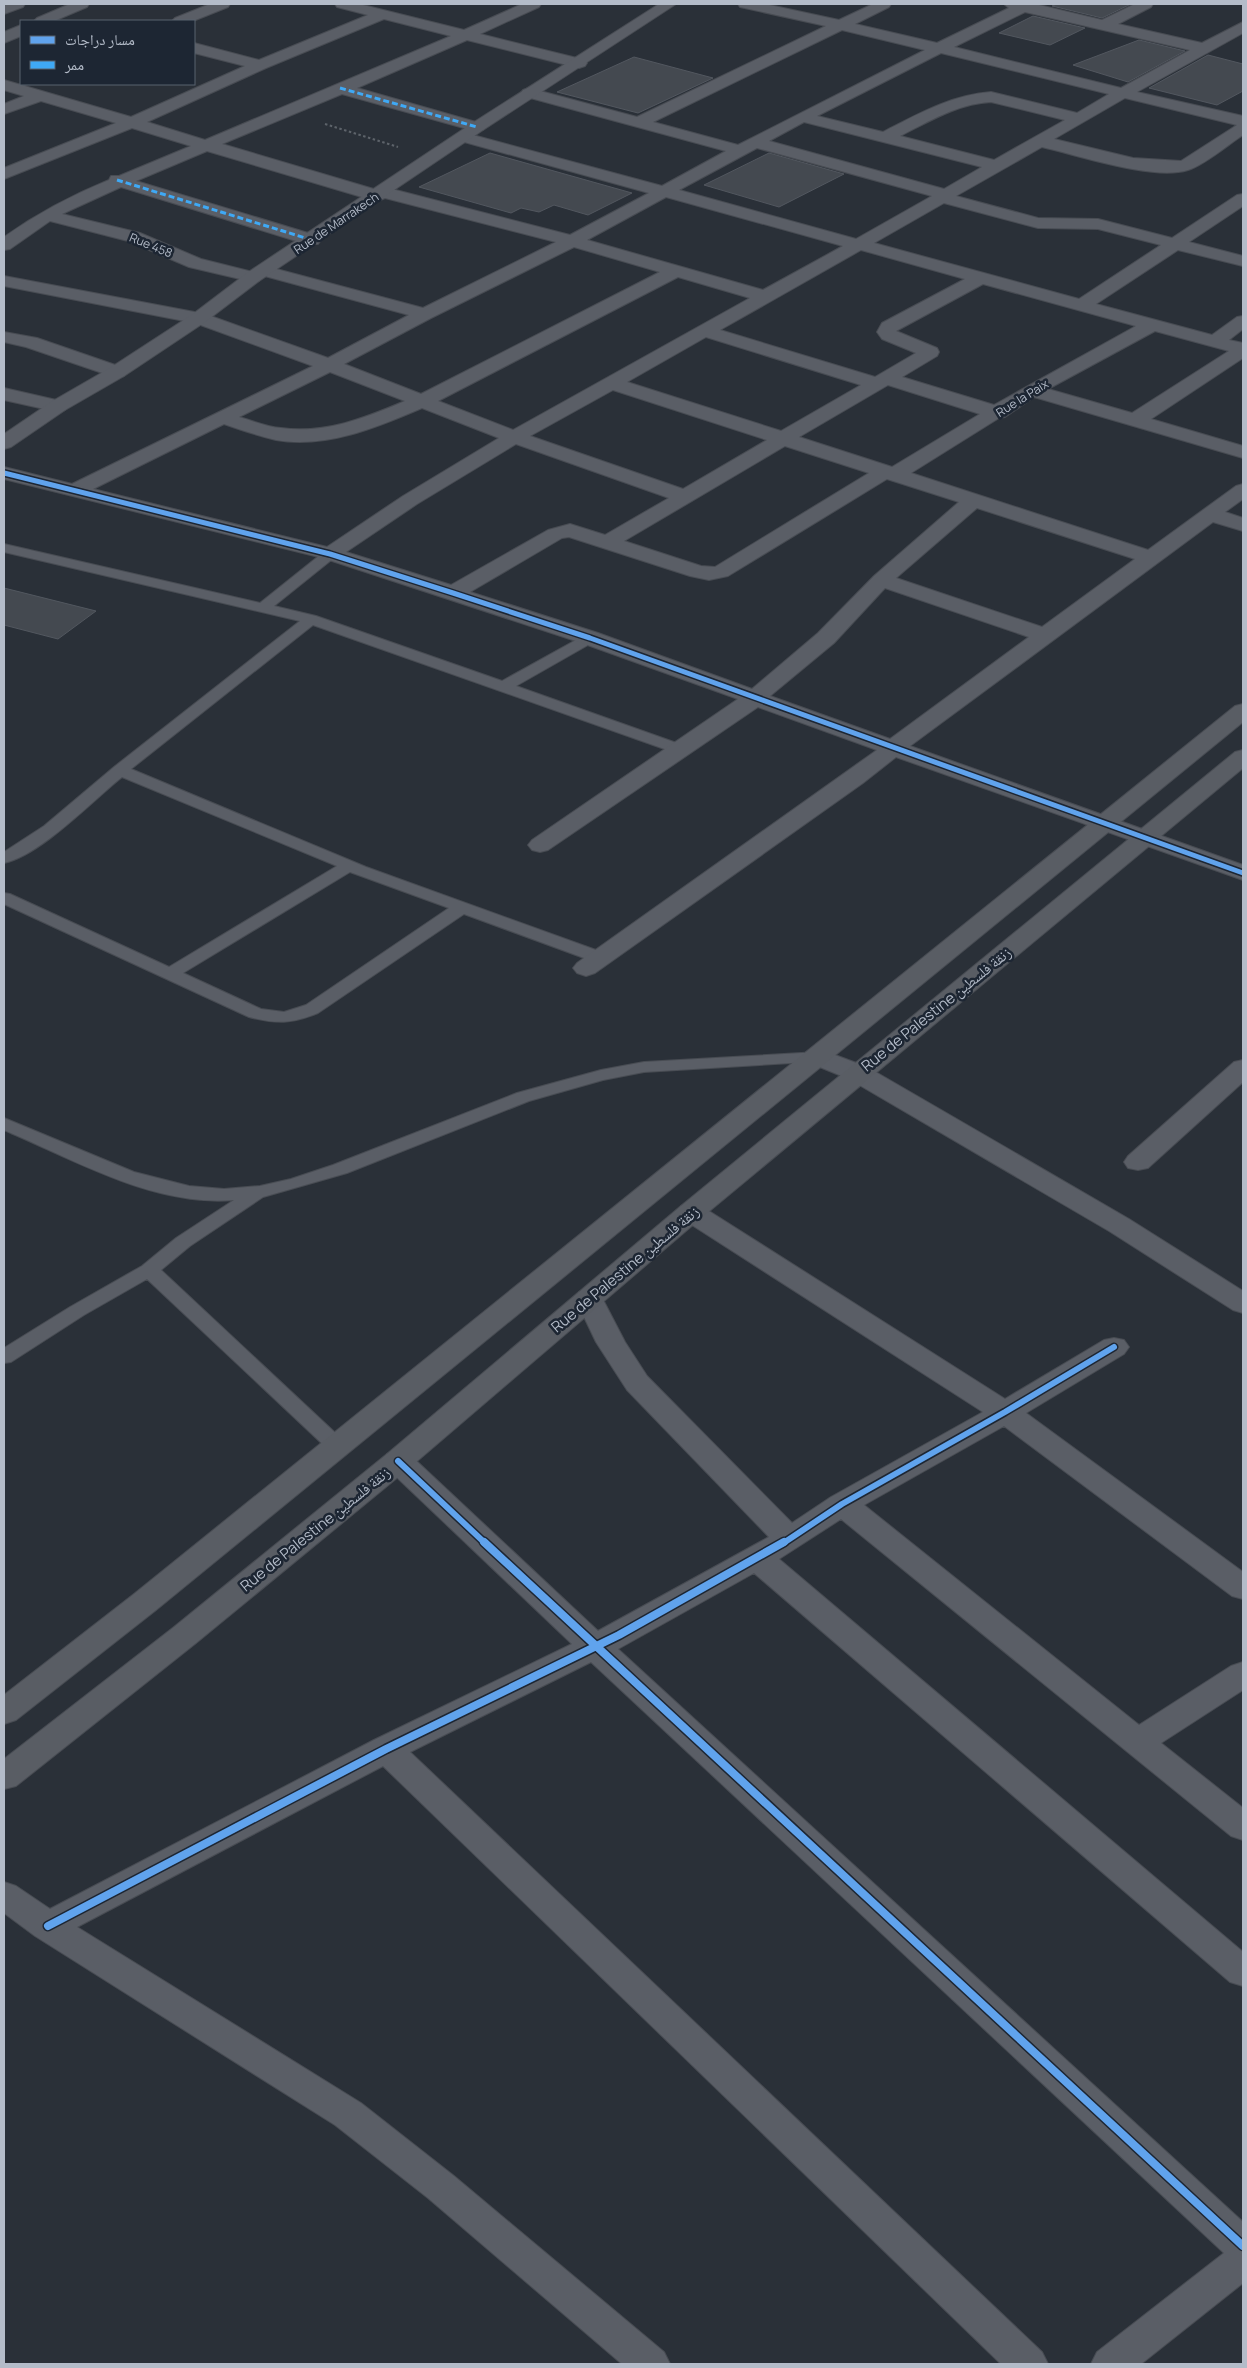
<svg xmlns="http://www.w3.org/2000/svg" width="1247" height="2368" viewBox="0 0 1247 2368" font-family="Manrope,'Noto Naskh Arabic',sans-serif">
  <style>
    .building { fill: #444950; stroke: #52575f }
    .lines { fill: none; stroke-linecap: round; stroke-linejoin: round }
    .service-casing { stroke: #484c53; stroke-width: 2 }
    .minor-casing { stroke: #484c53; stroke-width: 2 }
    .tertiary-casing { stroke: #484c53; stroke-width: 2 }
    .secondary-casing { stroke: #484c53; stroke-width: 2 }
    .path { stroke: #5d636a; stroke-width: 2; stroke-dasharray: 2.5 2.5; stroke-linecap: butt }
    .service { fill: #5a5e66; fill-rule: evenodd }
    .minor { fill: #5a5e66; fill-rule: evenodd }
    .tertiary { fill: #5a5e66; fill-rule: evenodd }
    .secondary { fill: #595d64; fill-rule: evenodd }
    .quiet { stroke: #3fa9f5; stroke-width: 3; stroke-dasharray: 6 3; stroke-linecap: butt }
    .cycleway-far2-casing { stroke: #1d2633; stroke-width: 8 }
    .cycleway-far1-casing { stroke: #1d2633; stroke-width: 9 }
    .cycleway-casing { stroke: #1d2633; stroke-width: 11 }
    .cycleway-far2 { stroke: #60a3ed; stroke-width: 5 }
    .cycleway-far1 { stroke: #60a3ed; stroke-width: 6 }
    .cycleway { stroke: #60a3ed; stroke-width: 8 }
    .labels { text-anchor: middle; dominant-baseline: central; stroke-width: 5; stroke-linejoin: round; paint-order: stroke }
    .far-street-label { font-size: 12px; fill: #b4bcc9; stroke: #1d2633 }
    .street-label { font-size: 15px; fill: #b4bcc9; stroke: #1d2633 }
  </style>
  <rect width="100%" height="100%" fill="#2a3038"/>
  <path class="building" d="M1057,4H1131L1102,18L1052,6Z
    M1033,16L1085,28L1050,45L999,33Z
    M1139,40L1185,51L1128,82L1073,65Z
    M1208,55L1243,64V91L1217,105L1149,88Z
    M634,57L713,78L638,113L557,92Z
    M490,153L632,193L588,215L554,205L539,212L521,208L511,213L419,187Z
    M769,153L844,174L779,207L704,185Z
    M4,588L96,611L58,639L4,625Z"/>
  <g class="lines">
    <defs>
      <path id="service" d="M4,544L260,603L325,551H335L337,554L335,557L274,606L316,616L502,681L585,635H595L597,638L595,641L516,686L685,746L687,749L685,752H673L313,625L131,769L366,867L607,954L610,958L607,962H595L464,914L318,1013C291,1024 277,1024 249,1017L4,904V893L10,894L169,967L337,866L122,777C92,801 41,855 4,863V852L44,826L114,767L300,621L4,552ZM350,872L449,908L306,1005L284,1012L261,1009L183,973Z
        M819,1052L825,1053L828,1057L825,1061L644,1072L603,1080L529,1101L347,1173L263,1197L190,1246L161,1270L345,1442L348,1447L345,1452L338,1454L331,1452L147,1279L84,1315L11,1362L4,1363V1348L70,1307L142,1266L176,1238L234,1200C154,1207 75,1160 4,1130V1118L134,1172L189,1186L224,1189L260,1186L291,1179L333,1165L517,1093L601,1070L644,1062Z"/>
      <path id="minor" d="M25,4L23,7L4,14V5Z
        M70,4H89L87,7L54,21H34L37,18Z
        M210,4H230L228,7L193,21H172L175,18Z
        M335,4H359L464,30L522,4H541L539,7L480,34L585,60L587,63L585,66L579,68L467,40L357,88L483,124L485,127L483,130H471L342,94L222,144L377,190L384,187L570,235L649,193L457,140L455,137L457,134H469L662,186L726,151L523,96L521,93L523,90L529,88L637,117L826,26L740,7L738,4H765L839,20L873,4H891L889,7L855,24L937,43L1009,8L1004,4H1035L1102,20L1135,4H1153L1151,7L1118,24L1202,43L1243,22V33L1137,92L1243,116V135C1229,144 1203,166 1188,170C1153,181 1078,155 1042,147L956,196L1038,218L1098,219L1172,238L1237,195L1243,194V206L1189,242L1243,256V266L1178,250L1096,304L1212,335L1237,317L1243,316V329L1229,340L1243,343V358L1151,419L1243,446V458L1034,397L1005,417L999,418L911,473L1148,550L1236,486L1243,484V499L1225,512L1243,518V531L1213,522L910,746L1243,865V880L896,757L863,783L595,973L586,976L577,973L573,968L577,963L877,750L758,707L548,850L540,852L532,850L528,845L532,840L738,699L582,643L323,558L4,479V467L72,484L313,366L195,323L4,286V276L205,314L328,358L409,315L261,275L259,281L253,282L189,267L128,241L50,221L10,249L4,250V237C38,213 70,196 109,180L111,176H119L191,146L132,128L4,179V168L116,123L41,101L4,114V104L24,96L4,90V80L131,117L245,66L194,53V43L259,60L368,15L337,7ZM1025,12L1190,50L1121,88L954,47ZM384,19L451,36L205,140L147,122L266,68ZM842,30L925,50L738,145L653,122ZM941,53L1109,94L1077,113L991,92C951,95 918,114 883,132L817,116ZM1125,98L1237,125L1181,161L1133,158L1054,139ZM991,102L1065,120L994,160L900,136C930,121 957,104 991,102ZM804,122L982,167L944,189L769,141ZM757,148L932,196L856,239L679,190ZM207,151L372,200L378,201L385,198L556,242L423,308L265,266L259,267L257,273L201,259L140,233L62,214L121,187L306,244H318L321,240L318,236L136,181ZM666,197L843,246L763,290L587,240ZM944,203L1038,228L1098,229L1161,245L1079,299L874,243ZM574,247L660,272L421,394L344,364L431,318ZM861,250L965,279L882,323L877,332L882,339L916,353L875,377L720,330ZM678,277L750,298L513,430L438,401ZM983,284L1136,326L994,405L902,377L937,356L939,352L937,348L896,331ZM1155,331L1229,351L1132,413L1048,389ZM706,337L861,385L781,431L627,382ZM330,372L405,401C365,418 325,434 281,428C267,427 253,421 239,417ZM888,385L980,414L892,467L799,437ZM613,390L767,440L683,489L530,436ZM422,408L499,438L403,496L327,547L93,489L224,424C241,430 259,436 276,440C325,449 378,427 422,408ZM516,444L669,498L605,535L570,524L548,530L451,585L346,552L417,504ZM785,446L869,473L715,567L701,566L624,541ZM887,479L959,502L874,576L818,633L752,689L598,633L470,592L562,538L569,537L690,576L709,580L728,576ZM977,508L1135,559L1042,627L896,578ZM885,588L1029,637L890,739L770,696L834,643Z
        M21,25V36L4,43V32Z
        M4,332L37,338L124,368L126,372L124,376L117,378L26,347L4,342Z
        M4,388L65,402L68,406L65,410L58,412L4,400Z
        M819,1049L867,1067L1129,1219L1243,1291V1313L1233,1310L1109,1231L849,1079L810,1063L806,1057L810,1051Z
        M1243,1060V1082L1148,1168L1138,1170L1128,1168L1124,1162L1128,1156L1234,1062Z
        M691,1204L701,1206L1005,1399L1104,1340L1114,1338L1124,1340L1129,1347L1124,1354L1026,1413L1243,1572V1599L1232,1596L1004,1426L864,1505L1139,1725L1231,1666L1243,1662V1690L1161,1743L1243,1808V1840L1231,1836L841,1519L779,1559L1243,1952V1986L1230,1982L754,1573L618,1649L1243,2222V2283L1141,2364H1091L1097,2352L1224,2253L591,1662L410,1752L1042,2352L1048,2364H1001L383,1766L77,1927L361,2103L454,2176L664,2352L670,2364H622L428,2198L335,2125L35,1936L4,1913V1882L16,1886L50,1909L374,1740L572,1644L387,1468L383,1461L387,1454L398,1451L409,1454L598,1631L769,1537L627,1390L596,1342L575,1298L579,1292L589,1289L599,1292L625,1342L647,1376L792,1523L831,1497L983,1412L681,1218L677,1212L681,1206Z"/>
      <path id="tertiary" d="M659,4H676L483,130L259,281L205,322L124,376L65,410L11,447L4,449V434L51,402L110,368L193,314L247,273L471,124Z"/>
      <path id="secondary" d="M1243,704V722L156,1610L16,1720L4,1724V1695L134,1594L1235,706Z
        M1243,750V768L701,1218L409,1468L196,1643L16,1786L4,1789V1759L174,1627L387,1454L681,1206L1235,752Z"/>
    </defs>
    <use href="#service" class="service-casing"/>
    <use href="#minor" class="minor-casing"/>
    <use href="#tertiary" class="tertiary-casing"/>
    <use href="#secondary" class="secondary-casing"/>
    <path class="path" d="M325,124L398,147"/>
    <use href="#service" class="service"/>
    <use href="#minor" class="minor"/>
    <use href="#tertiary" class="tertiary"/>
    <use href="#secondary" class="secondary"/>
    <path class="quiet" d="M340,88L477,127
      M117,180L312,240"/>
    <defs>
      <path id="cycleway-far2" d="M4,473L330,554L453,593L590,638L1243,873"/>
      <path id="cycleway-far1" d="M398,1461L486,1544
        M782,1544L842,1504L1005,1412L1114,1347"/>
      <path id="cycleway" d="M484,1542L1243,2246
        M48,1926L386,1749L619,1635L784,1542"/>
    </defs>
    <use href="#cycleway-far2" class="cycleway-far2-casing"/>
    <use href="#cycleway-far1" class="cycleway-far1-casing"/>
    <use href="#cycleway" class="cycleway-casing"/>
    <use href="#cycleway-far2" class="cycleway-far2"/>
    <use href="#cycleway-far1" class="cycleway-far1"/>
    <use href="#cycleway" class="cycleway"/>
  </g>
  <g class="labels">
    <g class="far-street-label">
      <text transform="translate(336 223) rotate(-34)">Rue de Marrakech</text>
      <text transform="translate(151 245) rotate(22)">Rue 458</text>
      <text transform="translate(1022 398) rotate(-32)">Rue la Paix</text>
    </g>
    <g class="street-label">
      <text transform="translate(936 1009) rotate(-39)">Rue de Palestine زنقة فلسطين</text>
      <text transform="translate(625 1269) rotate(-40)">Rue de Palestine زنقة فلسطين</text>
      <text transform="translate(315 1529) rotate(-39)">Rue de Palestine زنقة فلسطين</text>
    </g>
  </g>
  <rect width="1247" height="2368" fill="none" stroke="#b4bcc9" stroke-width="10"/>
  <rect x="20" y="20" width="175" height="65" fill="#1d2633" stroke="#59626f"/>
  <rect x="30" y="36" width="25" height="8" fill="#60a3ed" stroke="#59626f"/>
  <text x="65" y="45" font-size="15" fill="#b4bcc9">مسار دراجات</text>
  <rect x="30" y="61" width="25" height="8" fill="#3fa9f5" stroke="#59626f"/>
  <text x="65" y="70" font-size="15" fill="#b4bcc9">ممر</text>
</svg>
